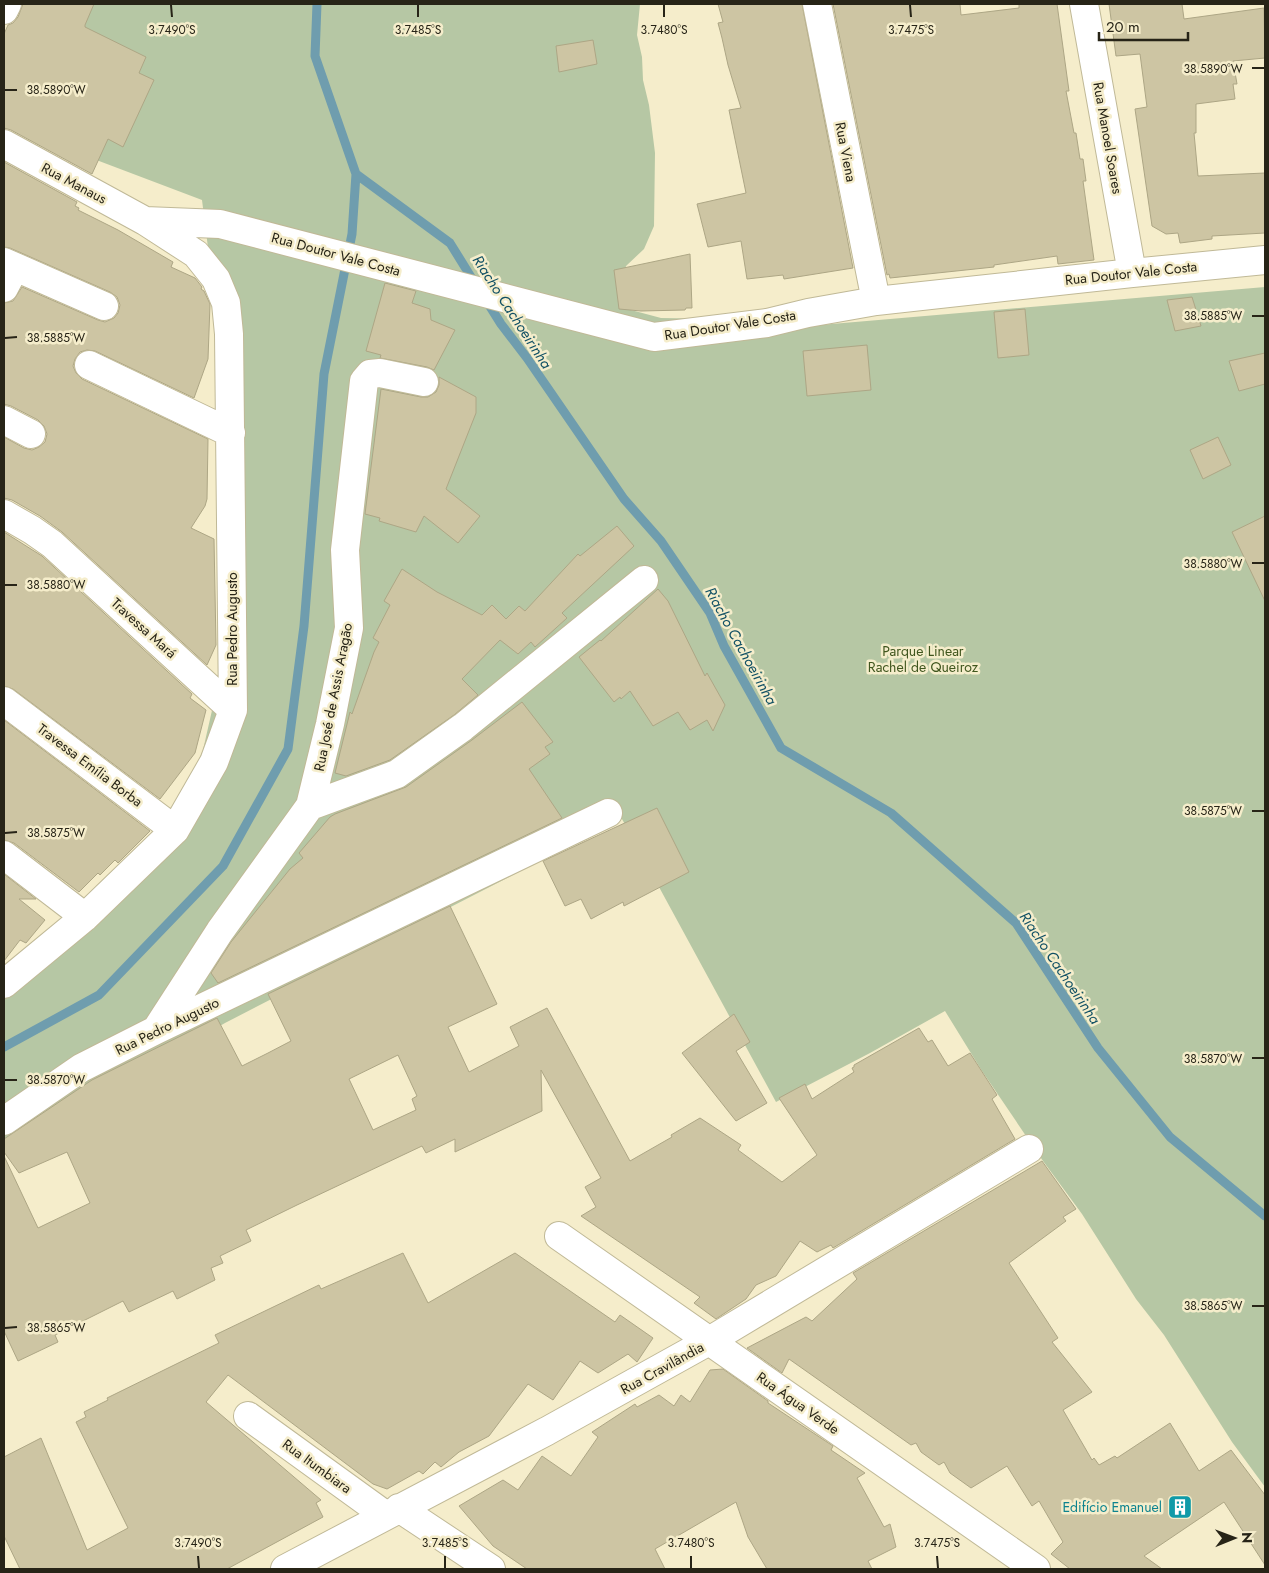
<svg xmlns="http://www.w3.org/2000/svg" width="1269" height="1573" viewBox="0 0 1269 1573" font-family="Jost,sans-serif">
  <style>
    .green { fill: #b6c7a4 }
    .lines { fill: none; stroke-linecap: round; stroke-linejoin: round }
    .stream { stroke: #6f9dae; stroke-width: 9 }
    .building { fill: #cdc5a3; stroke: #ada685; fill-rule: evenodd }
    .minor-casing { stroke: #c0b997; stroke-width: 30 }
    .minor { stroke: #fff; stroke-width: 28 }
    .ticks { fill: none; stroke: #272417; stroke-width: 2 }
    .labels { text-anchor: middle; dominant-baseline: central; stroke-width: 5; stroke-linejoin: round; paint-order: stroke }
    .street-label { font-size: 14px; fill: #272417; stroke: #f5edcb }
    .park-label { font-size: 14px; fill: #40561e; stroke: #f5edcb }
    .culture-label { font-size: 14px; fill: #0d838f; stroke: #f5edcb; text-anchor: end }
    .water-label { font-size: 15px; font-style: italic; fill: #115064; stroke: #f5edcb }
    .ticks-label { font-size: 12px; text-anchor: middle; fill: #272417; stroke: #f5edcb; stroke-width: 5; stroke-linejoin: round; paint-order: stroke }
  </style>
  <rect width="100%" height="100%" fill="#f5edcb"/>
  <path class="green" d="M35,4H640L637,35L642,57L643,80L649,105L655,153L654,226L644,249L626,266L621,288L631,310L661,318L721,319L726,333L1265,287V1487L1232,1442L1164,1335L1136,1299L1082,1214L1043,1161L982,1071L945,1011L870,1053L776,1102L622,819L225,1023L4,1150V976L85,910L181,801L203,750L218,684L223,622L217,319L202,200L4,125V63Z"/>
  <g class="lines">
    <path class="stream" d="M317,4L315,56L356,174L450,243L476,285
      M486,300L501,324L527,358L624,499L661,541L710,613L724,646L781,748L891,813L1016,923L1098,1048L1170,1137L1265,1216
      M4,1047L99,995L223,866L288,749L304,626L324,374L352,234L356,174"/>
  </g>
  <path class="building" d="M23,4H94L85,25V27L146,57L139,73L154,80L123,147L108,139L92,174L11,130L4,128V34L8,25L13,23L18,17Z
    M718,4H802L853,268L784,279L783,275L747,279L741,241L708,247L697,204L746,193L729,110L741,108L728,65L722,38L718,23L723,22Z
    M833,4H960L961,15L1019,8V4H1057L1069,91H1066L1074,133H1076L1080,159H1083L1086,181H1083L1094,260L1058,264L1057,256L994,265V267L890,278L889,274L887,275Z
    M1109,4H1182L1184,19L1264,8L1265,58L1233,61L1237,84H1233L1235,99L1196,104V133H1194L1198,176L1265,173V233L1212,236V239L1180,243L1178,233L1166,234L1152,226L1135,109L1147,107L1140,54L1116,56Z
    M593,40L597,64L559,72L556,46Z
    M4,162L77,202L75,206L79,208L78,210L118,230L173,262L171,267L195,278L202,287L201,289L204,291L210,304L208,359L194,398L95,351L87,350L80,352L75,359L73,366L76,373L82,379L208,439L207,499L205,506L191,528L214,539L216,645L207,665L62,532L40,516L12,500L4,498V437L24,448L32,450L39,447L45,442L47,434L44,426L38,420L11,406L4,404V303L13,301L22,287L98,320L105,322L114,318L118,313L120,305L117,297L110,292L10,248L4,247Z
    M690,254L692,308H686L685,310L641,311L619,309L614,270Z
    M385,283L416,291L412,303L430,309L431,320L455,330L434,370L427,367L380,358L381,355L366,351Z
    M1192,297L1201,326L1175,331L1167,300Z
    M1025,309L1029,355L998,358L994,312Z
    M867,345L871,390L807,396L803,351Z
    M1265,353V384L1239,391L1229,361Z
    M439,377L476,397V413L446,489L480,516L458,543L424,516L416,532L379,521L380,518L365,514L381,389L421,397H428L436,392L439,385Z
    M1218,437L1231,465L1203,479L1190,450Z
    M1265,516V601L1232,532Z
    M617,526L634,546L562,613L567,618L535,647L531,642L518,654L500,640L462,679L478,695L454,715L390,760L346,776L335,773L350,712L352,714L374,652L379,642L373,638L390,605L384,601L402,569L437,592L482,615L492,605L506,619L519,606L525,611L578,554L580,556Z
    M4,532L42,556L192,694L190,698L206,710L195,753L160,799L13,689L4,686Z
    M658,589L668,601L705,676L707,673L725,705L713,731L707,720L690,730L678,712L653,726L630,691L621,699L620,697L614,702L579,657L600,640L601,641Z
    M522,702L553,742L545,747L550,754L529,769L562,818L218,983L211,973L231,942L290,869L303,858L299,853L330,817L335,814L406,787L472,740Z
    M4,720L150,831L118,863L115,860L100,875L98,873L79,892L14,843L4,840Z
    M657,808L689,872L624,906L623,902L591,919L581,899L565,906L543,861Z
    M4,874L36,899H19L45,920L26,943L20,940L4,961Z
    M450,906L497,1004L448,1027L469,1072L519,1046L510,1027L547,1008L630,1161L672,1137L671,1135L700,1118L741,1145L738,1150L782,1182L817,1155L779,1098L805,1084L812,1099L854,1072L852,1068L854,1067V1065L919,1028L928,1042L932,1040L948,1066L970,1053L997,1095L992,1099L1015,1139L833,1248L831,1245L817,1252L800,1241L776,1276L756,1285L746,1299L716,1319L694,1303L700,1297L581,1216L596,1207L585,1187L601,1178L541,1070L542,1111L455,1152V1139L426,1153L422,1146L297,1205L246,1230L251,1241L220,1256L223,1263L211,1268L215,1280L177,1299L173,1291L129,1312L123,1301L55,1335L58,1342L18,1361L4,1331V1156L38,1228L90,1203L67,1152L19,1173L4,1152V1139L92,1080L217,1018L242,1066L268,1053L291,1041L268,994ZM398,1055L417,1096L412,1099L416,1110L373,1130L349,1079Z
    M734,1014L750,1042L736,1051L767,1103L736,1121L682,1053Z
    M1042,1161L1076,1209L1063,1217L1066,1221L1009,1263L1058,1338L1052,1342L1092,1392L1063,1410L1092,1460L1094,1458L1099,1465L1115,1456L1117,1458L1170,1423L1199,1471L1231,1450L1265,1495V1565L1224,1502L1144,1556L1162,1569H1070L1051,1554L1063,1542L1039,1501L1032,1506L1007,1466L971,1488L950,1473L944,1462L939,1465L921,1452L916,1443L911,1445L789,1359L782,1373L747,1348L806,1317L812,1321L857,1279L853,1273Z
    M403,1253L428,1303L515,1253L615,1322L620,1315L653,1338L637,1362L628,1354L598,1373L580,1361L553,1400L528,1384L489,1436L459,1452L441,1467L435,1462L423,1474L419,1471L387,1489L373,1484L228,1375L206,1402L321,1500L316,1503L323,1517L227,1569H20L4,1536V1457L41,1438L87,1550L128,1528L76,1422L86,1417L84,1412L108,1400L107,1398L219,1343L215,1335L319,1285L321,1289Z
    M723,1369L768,1401V1403L833,1446L831,1450L865,1473L857,1478L884,1527L890,1524L896,1547L868,1561L872,1569H767L748,1537L736,1502L655,1549L665,1569H527L493,1546L459,1506L503,1480L518,1490L542,1456L571,1476L598,1437L592,1432L635,1404L637,1407L659,1395L674,1406L681,1395L690,1402L710,1370Z"/>
  <g class="lines">
    <defs>
      <path id="minor" d="M817,4L876,301
        M1084,4L1132,273
        M4,10L7,4
        M4,144L145,221L196,254L216,279L226,303L229,334L233,710L214,762L175,830L85,917L4,984
        M145,221L220,224L654,337L767,323L808,313L876,301L1132,273L1265,260
        M4,262L104,306
        M4,288L15,267
        M89,365L231,433
        M4,420L31,434
        M4,514L32,530L52,544L233,710
        M4,701L175,830
        M310,806L397,774L463,727L644,580
        M4,855L85,917
        M156,1030L220,931L310,806L330,724L349,628L345,550L364,381L370,374L380,373L424,382
        M4,1121L81,1068L156,1030L608,813
        M559,1236L1036,1569
        M248,1416L385,1515
        M399,1508L491,1569
        M285,1569L547,1431L709,1341L1029,1149"/>
    </defs>
    <use href="#minor" class="minor-casing"/>
    <use href="#minor" class="minor"/>
  </g>
  <path class="ticks" d="M171,5L172,17M418,5V17M664,5V17M910,5L911,17M1252,68H1264M5,90H17M1252,316H1264M5,338L17,337M1252,563H1264M5,585H17M1252,811H1264M5,833L17,832M1252,1058H1264M5,1080H17M1252,1306H1264M5,1328L17,1327M198,1556L199,1568M445,1556V1568M691,1556V1568M937,1556L938,1568"/>
  <defs>
    <symbol id="building-square" viewBox="-11 -11 22 22"><rect x="-9" y="-9" width="18" height="18" rx="4" fill="#0f9aa8" stroke="#f5edcb"/><path d="M-4-6H4V6H1V3H-1V6H-4ZM-2.5-4.3h1.7v1.8h-1.7ZM.8-4.3h1.7v1.8H.8ZM-2.5-1h1.7V.8h-1.7ZM.8-1h1.7V.8H.8Z" fill="#fff"/></symbol>
  </defs>
  <g fill-rule="evenodd">
    <use href="#building-square" x="1166" y="1493" width="28" height="28"/>
  </g>
  <g class="labels">
    <g class="street-label">
      <text transform="translate(1108 138) rotate(80)">Rua Manoel Soares</text>
      <text transform="translate(846 152) rotate(79)">Rua Viena</text>
      <text transform="translate(74 183) rotate(28)">Rua Manaus</text>
      <text transform="translate(336 254) rotate(15)">Rua Doutor Vale Costa</text>
      <text transform="translate(1131 273) rotate(-6)">Rua Doutor Vale Costa</text>
      <text transform="translate(730 325) rotate(-9)">Rua Doutor Vale Costa</text>
      <text transform="translate(144 628) rotate(42)">Travessa Mará</text>
      <text transform="translate(232 629) rotate(-90)">Rua Pedro Augusto</text>
      <text transform="translate(333 697) rotate(-79)">Rua José de Assis Aragão</text>
      <text transform="translate(90 765) rotate(37)">Travessa Emília Borba</text>
      <text transform="translate(167 1026) rotate(-26)">Rua Pedro Augusto</text>
      <text transform="translate(662 1368) rotate(-29)">Rua Cravilândia</text>
      <text transform="translate(798 1403) rotate(35)">Rua Água Verde</text>
      <text transform="translate(317 1466) rotate(36)">Rua Itumbiara</text>
    </g>
    <g class="park-label">
      <text x="923" y="651">Parque Linear<tspan x="923" dy="16">Rachel de Queiroz</tspan></text>
    </g>
    <g class="culture-label">
      <text x="1162" y="1507">Edifício Emanuel</text>
    </g>
    <g class="water-label">
      <text transform="translate(512 312) rotate(57)">Riacho Cachoeirinha</text>
      <text transform="translate(741 646) rotate(61)">Riacho Cachoeirinha</text>
      <text transform="translate(1060 968) rotate(56)">Riacho Cachoeirinha</text>
    </g>
  </g>
  <g class="ticks-label">
    <text x="172" y="34">3.7490°S</text>
    <text x="418" y="34">3.7485°S</text>
    <text x="664" y="34">3.7480°S</text>
    <text x="911" y="34">3.7475°S</text>
    <text x="1213" y="73">38.5890°W</text>
    <text x="56" y="94">38.5890°W</text>
    <text x="1213" y="320">38.5885°W</text>
    <text x="56" y="342">38.5885°W</text>
    <text x="1213" y="568">38.5880°W</text>
    <text x="56" y="589">38.5880°W</text>
    <text x="1213" y="815">38.5875°W</text>
    <text x="56" y="837">38.5875°W</text>
    <text x="1213" y="1063">38.5870°W</text>
    <text x="56" y="1084">38.5870°W</text>
    <text x="1213" y="1310">38.5865°W</text>
    <text x="56" y="1332">38.5865°W</text>
    <text x="198" y="1547">3.7490°S</text>
    <text x="445" y="1547">3.7485°S</text>
    <text x="691" y="1547">3.7480°S</text>
    <text x="937" y="1547">3.7475°S</text>
  </g>
  <rect width="1269" height="1573" fill="none" stroke="#272417" stroke-width="10"/>
  <g transform="translate(1234 1538) rotate(89)" stroke="#f5edcb" stroke-width="4" paint-order="stroke">
  <path d="M0-4L9 19L0 12L-9 19Z" fill="#272417"/>
  <text y="-8" font-size="14" font-weight="bold" text-anchor="middle" fill="#272417">N</text>
  </g>
  <path d="M1099 32v8h89v-8" fill="none" stroke="#272417" stroke-width="2.5"/>
  <text x="1106" y="32" font-size="15" fill="#272417" stroke="#f5edcb" stroke-width="4" paint-order="stroke">20 m</text>
</svg>
